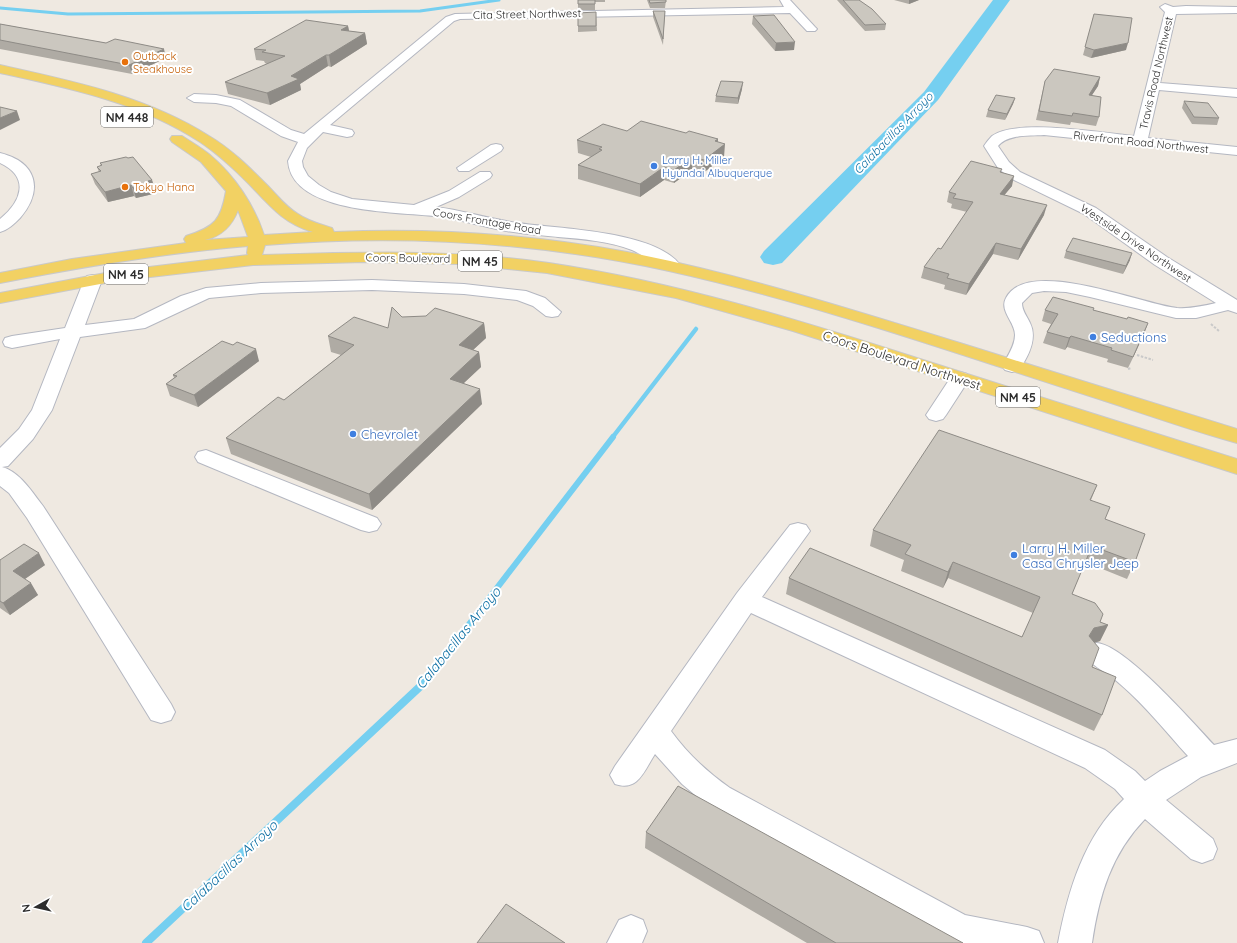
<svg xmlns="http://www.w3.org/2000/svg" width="1237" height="943" viewBox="0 0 1237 943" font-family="Quicksand,sans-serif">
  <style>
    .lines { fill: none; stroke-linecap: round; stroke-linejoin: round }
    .stream-far3 { stroke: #75cff0; stroke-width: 3 }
    .stream-far2 { stroke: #75cff0; stroke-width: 4.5 }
    .stream-far1 { stroke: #75cff0; stroke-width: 6 }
    .stream { stroke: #75cff0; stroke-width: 8 }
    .river { fill: #75cff0; fill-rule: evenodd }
    .minor-casing { stroke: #b4b7c1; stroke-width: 2 }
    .major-casing { stroke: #c9c9c9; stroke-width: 2 }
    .path { stroke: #c9c9c9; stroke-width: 2; stroke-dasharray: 2.5 1.5; stroke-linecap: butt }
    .minor { fill: #fff; fill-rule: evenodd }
    .major { fill: #f2d163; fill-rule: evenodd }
    .wall { fill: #afaba4 }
    .shaded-wall { fill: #8e8b86 }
    .building { fill: #cbc7bf; stroke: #8e8b86 }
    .food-dot { fill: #e8710a; stroke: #fff; stroke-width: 1.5 }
    .shop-dot { fill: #3f7fe0; stroke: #fff; stroke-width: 1.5 }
    .labels { text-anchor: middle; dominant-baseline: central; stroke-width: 4; stroke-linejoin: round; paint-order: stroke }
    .far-street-label { font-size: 11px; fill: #2e2e2e; stroke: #fff }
    .far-food-label { font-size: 11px; fill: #c56008; stroke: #fff; text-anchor: start }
    .far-shop-label { font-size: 11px; fill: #366cbe; stroke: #fff; text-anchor: start }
    .shield { fill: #fff; stroke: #6d6d6d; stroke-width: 1 }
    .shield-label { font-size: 12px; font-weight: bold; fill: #2e2e2e }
    .far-water-label { font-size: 12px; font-style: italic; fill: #0d6fa3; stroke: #fff }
    .shop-label { font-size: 13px; fill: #366cbe; stroke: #fff; text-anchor: start }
    .street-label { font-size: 13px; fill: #2e2e2e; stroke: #fff }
    .water-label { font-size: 14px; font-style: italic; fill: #0d6fa3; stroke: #fff }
  </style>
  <rect width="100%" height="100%" fill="#efe9e1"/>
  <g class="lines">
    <path class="stream-far3" d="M0,8L68,14L420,11L499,0"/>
    <path class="stream-far2" d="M612,438L696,329"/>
    <path class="stream-far1" d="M440,662L613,437"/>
    <path class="stream" d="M146,943L426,681L441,661"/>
    <path class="river" d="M993,0H1010L938,100L782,263L773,265L764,263L760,257L764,251L924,92Z"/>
    <defs>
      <path id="minor" d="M780,0H790L815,27L817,29L815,31H807L790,13L460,19L454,21L330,125L352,130L354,133L352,136L347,137L323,132L307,148L302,161L303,167L308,176L319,185L331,192L352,199L414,205L449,191L480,172H490L492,175L490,178L459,197L436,207C461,210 486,218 511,222C552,229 655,229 681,266L678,270C665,273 646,256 632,250C609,241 582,239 558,237C539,235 520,234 501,230C481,226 462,220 442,217C403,211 292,216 288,161L298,142L281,136L231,106L216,103L194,102L187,98L194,94L216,95L240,100L291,130L304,134L446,17L455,14L784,7Z
        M1165,4L1173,7L1186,6L1237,7V13L1176,14L1160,83L1237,89V97L1159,90L1148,138L1237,147V155L1044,135C1030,136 1008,134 998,146L1009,162L1020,172L1096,208L1167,257L1237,300V313L1228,310L1196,318H1176L1090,297L1066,292L1044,291L1032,293L1022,303C1022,311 1027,316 1030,323C1038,339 1028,357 1019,370L1012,372L1005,370L1002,366C1007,357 1015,346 1015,335C1015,322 999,311 1006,298C1027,256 1141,304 1177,308C1190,309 1203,306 1216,303L1155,265L1084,214L1010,178L998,168L984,146C986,143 989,139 992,136C1016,118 1103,133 1134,136L1165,12L1160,7Z
        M496,144L501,145L503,148L501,151L469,171H459L457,168L491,145Z
        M0,153C37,162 44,190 20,218C14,224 8,230 0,232V219C22,201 30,177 0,163Z
        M93,275L99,276L102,280L85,325L134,319L181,296L206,288L261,283L372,280L464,284L526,291L545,298L561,312L558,316L552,317L546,316L533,306L517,300L464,294L372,290L261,293L209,298L145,328L80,337L52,410L33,439L8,466L2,467C20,472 32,492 43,506L171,704L175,712L171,720L161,723L151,720L27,518L9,493L0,486V448L19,429L32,410L60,339L12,348L5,346L3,342L5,338L12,336L65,328L84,280L87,276Z
        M960,372L967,374L970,378L946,415L943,419L936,421L929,419L926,415L953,374Z
        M206,450L377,518L381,524L377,530L369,532L361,530L198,462L195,457L198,452Z
        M798,523L806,525L810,531L762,597L1105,750L1135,771L1145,781L1160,771L1188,756C1166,732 1145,705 1120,684C1109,673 1090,666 1083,653L1087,646C1089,645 1093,643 1095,643C1122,641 1195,725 1214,745L1237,739V763L1201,777L1166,800L1213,839L1217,849L1213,859L1202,863L1191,859L1145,819C1111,854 1099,896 1092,943H1058C1068,891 1084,836 1124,799L1115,789L1085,768L751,613L671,731C687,753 707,772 730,788L965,915L1027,927L1039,931L1044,943H953L949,941L708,806L682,784L655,754C644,771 638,792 615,784L610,775L615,766L737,593L790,525Z
        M631,915L643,920L647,931L642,943H607L619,920Z"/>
      <path id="major" d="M0,65C72,81 146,96 209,136C231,149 249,167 267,185C277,195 286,207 298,214C308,221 320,224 332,228L334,232C431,228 531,234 627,252C740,274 850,309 960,343C1052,372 1145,400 1237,429V443C1193,431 1151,416 1108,402C963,356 818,304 669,271C537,242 399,234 265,245L262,255C358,252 454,249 549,263C676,282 798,320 920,359C1025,392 1131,426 1237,459V474L793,331L676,298L547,273L460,264L364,262L253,265L116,281L0,303V293L116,271L248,255L247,253L248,246C164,253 82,267 0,283V273L72,259L186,243L184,239L186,236C215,227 221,220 226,191L201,162L172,142L170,139L172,136H182C191,142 202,148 210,155C235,176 254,205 264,235L313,232C284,224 269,205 249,184C234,169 218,154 200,142C141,103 69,88 0,73ZM238,210L248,237L205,240C222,236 232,226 238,210Z"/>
    </defs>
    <use href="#minor" class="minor-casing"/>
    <use href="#major" class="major-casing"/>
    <path class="path" d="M1211,324L1219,331
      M1137,355L1153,360
      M1128,369L1131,368"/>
    <use href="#minor" class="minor"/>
    <use href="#major" class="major"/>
  </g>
  <path class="wall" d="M578,0H605V2H595V10H578Z
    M647,0H666L665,8H650Z
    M837,0H859L886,24L885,30L865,31Z
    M894,0H919L909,4Z
    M653,11H665L663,45L653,17Z
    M596,12L597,31L578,32V13Z
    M1094,14L1126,50L1091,58L1083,55Z
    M753,16L794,50L775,51L752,24Z
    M0,24L106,43L166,58L132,74L0,49Z
    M348,26L349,31L365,33L367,44L331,67L328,66L300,84L301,90L270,105L228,94L225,82L267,64L265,63L264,61L256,60L254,49Z
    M1100,77L1098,86L1092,95L1099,117L1096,126L1071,122L1070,125L1036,120L1045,81Z
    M742,89L738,104L715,102L716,96Z
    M1015,98L1013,104L1005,120L986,117L988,110Z
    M1184,101L1219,118L1217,125L1192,124L1182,108Z
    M627,131L686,133L718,139V142L724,157L703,173L692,170L674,183L664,180L640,197L578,179V165L591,157L578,153L577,140Z
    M100,163L152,180L155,190L152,191L153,194L136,198L134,196L108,202L95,184L91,174L99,172L97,167L101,166Z
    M1001,173L1012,186L1004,195L1044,215L1018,260L993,254L966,295L944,289L945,285L921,278L924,267L941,249L967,212L951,208L952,204L947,202L949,192Z
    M1066,251L1130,260L1123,274L1064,258Z
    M1045,310H1093L1144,334L1128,368L1107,362L1108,359L1067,347L1065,350L1043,343L1047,332L1051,324L1042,321Z
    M484,323L486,338L473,350L479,352L481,367L464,383L482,404L372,510L231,454L226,438L284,400L341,355L331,352L328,336L388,328Z
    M233,345L259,361L198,407L170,396L166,384L174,378L173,375Z
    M1097,485L1091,500L1135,562L1127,579L1085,562L1072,594L1100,622L1108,625L1100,641L1094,643L1092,667L1102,715L1094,731L786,594L789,578L1022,637L1033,613L948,578L943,588L901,571L904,560L870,546L873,530Z
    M0,560L45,565L25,579L38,595L10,615L0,608Z
    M646,832L963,943H807L645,848Z"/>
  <path class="shaded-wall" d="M909,0H919L909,4Z
    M348,26L350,36L341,30Z
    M365,33L367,44L331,67L329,55Z
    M795,42L794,50L775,51L776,43Z
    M1128,43L1126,50L1091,58L1094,50Z
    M164,49L166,58L132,74L129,65Z
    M326,55L328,66L300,84L301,90L270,105L267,93L291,76Z
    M1100,77L1098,86L1086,104L1089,95Z
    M743,82L742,89L738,104V98Z
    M1015,98L1013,104L1005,120L1007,114Z
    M17,111L20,120L0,130V118Z
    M718,139L717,149L725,144L724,157L703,173L704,160L715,141Z
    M692,157V170L674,183V170Z
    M664,167V180L640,197V184Z
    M1014,176L1012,186L997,204L1000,194Z
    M152,180L155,190L152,191L153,194L136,198L133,188L148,181Z
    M131,185L134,196L108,202L105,192Z
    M1047,205L1044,215L1018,260L1021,249Z
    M996,243L993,254L966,295L969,284Z
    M1132,253L1130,260L1123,274L1126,266Z
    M484,323L486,338L461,361L459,345Z
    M1148,323L1144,334L1128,368L1133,357Z
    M1071,336L1067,347L1065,350L1069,338Z
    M256,349L259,361L198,407L194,395Z
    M479,352L481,367L452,394L450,379Z
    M480,389L482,404L372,510L369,494Z
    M39,553L45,565L19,583L13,571Z
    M953,562L948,578L943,588L948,572Z
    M31,583L38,595L10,615L3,603Z
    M1108,625L1100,641L1086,645L1089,636L1094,628Z"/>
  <path class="building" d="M578,0H595V4H578Z
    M649,0H666V2L650,3Z
    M843,0H859L872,9L886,24L865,25Z
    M653,11H665L663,39Z
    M596,12V26H578V13Z
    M1094,14L1132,18L1128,43L1094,50L1085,47Z
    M774,15L795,42L776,43L753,16Z
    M306,20L348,26L341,30L365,33L329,55H326L291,76L299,79L267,93L225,82L285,56L262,52L266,50L254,49Z
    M0,24L106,43L115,39L164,49L129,65L0,40Z
    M1054,69L1100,77L1089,95L1101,97L1099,117L1073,113L1072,116L1039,111L1045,81Z
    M721,81L743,82L738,98L716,96Z
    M996,95L1015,98L1007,114L988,110Z
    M1184,101L1208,103L1219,118L1194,117Z
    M0,107L17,111L0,118Z
    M641,121L686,133L689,131L718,139L715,141L725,144L704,160L692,157L674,170L664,167L640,184L578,165L602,150L599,149L602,147L577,140L603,124L627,131Z
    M126,157L128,158L133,157L152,180L148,181L150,183L133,188L131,185L105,192L91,174L101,171L97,167L102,165L100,163Z
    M971,161L1002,169L1000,172L1014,176L1000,194L1047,205L1021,249L996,243L969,284L947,278L949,274L924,267L938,248L941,249L973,202L953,198L956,194L949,192Z
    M1073,238L1132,253L1126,266L1066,251Z
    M1053,297L1094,308L1093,310L1127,319L1128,317L1148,323L1133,357L1111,350L1112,348L1071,336L1069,338L1047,332L1058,314L1045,310Z
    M392,307L402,317L426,316L435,308L484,323L459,345L479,352L450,379L480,389L369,494L226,438L278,397L284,400L354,345L328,336L354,317L388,328Z
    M222,341L233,345L237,342L256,349L194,395L166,384L177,376L173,375Z
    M939,430L1097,485L1090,500L1110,507L1105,519L1145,534L1135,562L1092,546L1072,594L1095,603L1103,614L1100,622L1108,625L1094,628L1089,636L1099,648L1092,667L1116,677L1102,715L789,578L810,548L1022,637L1040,597L953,562L948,572L905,554L911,545L873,530Z
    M24,544L39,553L13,571L31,583L3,603L0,601V560Z
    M678,786L963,943H836L646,832Z
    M506,904L565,943H477Z"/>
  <g class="food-dot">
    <circle cx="125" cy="62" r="4"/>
    <circle cx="125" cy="187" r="4"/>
  </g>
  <g class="shop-dot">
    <circle cx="654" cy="166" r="4"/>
    <circle cx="1093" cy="337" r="4"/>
    <circle cx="353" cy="434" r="4"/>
    <circle cx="1014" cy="555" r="4"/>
  </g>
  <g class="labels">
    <g class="far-street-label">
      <text transform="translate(527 14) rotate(-1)">Cita Street Northwest</text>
      <text transform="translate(1156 73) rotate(-77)">Travis Road Northwest</text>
      <text transform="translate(1141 142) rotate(6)">Riverfront Road Northwest</text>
      <text transform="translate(487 221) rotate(10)">Coors Frontage Road</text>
      <text transform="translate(1136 243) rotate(34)">Westside Drive Northwest</text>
      <text transform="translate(408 258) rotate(1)">Coors Boulevard</text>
    </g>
    <g class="far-food-label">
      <text x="133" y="56">Outback<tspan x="133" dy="13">Steakhouse</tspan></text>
      <text x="133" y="187">Tokyo Hana</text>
    </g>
    <g class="far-shop-label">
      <text x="662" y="160">Larry H. Miller<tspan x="662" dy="13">Hyundai Albuquerque</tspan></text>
    </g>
    <g class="shield">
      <rect x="101" y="107" width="52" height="20" rx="3"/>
      <rect x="458" y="251" width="44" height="20" rx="3"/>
      <rect x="104" y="264" width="44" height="20" rx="3"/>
      <rect x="996" y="387" width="44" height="20" rx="3"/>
    </g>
    <g class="shield-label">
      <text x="127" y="117">NM 448</text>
      <text x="480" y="261">NM 45</text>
      <text x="126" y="274">NM 45</text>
      <text x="1018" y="397">NM 45</text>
    </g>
    <g class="far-water-label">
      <text transform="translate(893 133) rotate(-46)">Calabacillas Arroyo</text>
    </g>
    <g class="shop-label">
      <text x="1101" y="337">Seductions</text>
      <text x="361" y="434">Chevrolet</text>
      <text x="1022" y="548">Larry H. Miller<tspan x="1022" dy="15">Casa Chrysler Jeep</tspan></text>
    </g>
    <g class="street-label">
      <text transform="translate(902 360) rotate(18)">Coors Boulevard Northwest</text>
    </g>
    <g class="water-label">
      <text transform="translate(458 638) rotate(-51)">Calabacillas Arroyo</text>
      <text transform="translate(229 866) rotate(-43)">Calabacillas Arroyo</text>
    </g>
  </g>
  <g transform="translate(36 907) rotate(262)" stroke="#ffffff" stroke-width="3" paint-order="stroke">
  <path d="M0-3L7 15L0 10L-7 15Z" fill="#2e2e2e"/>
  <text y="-6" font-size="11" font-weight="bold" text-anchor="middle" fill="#2e2e2e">N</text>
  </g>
</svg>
